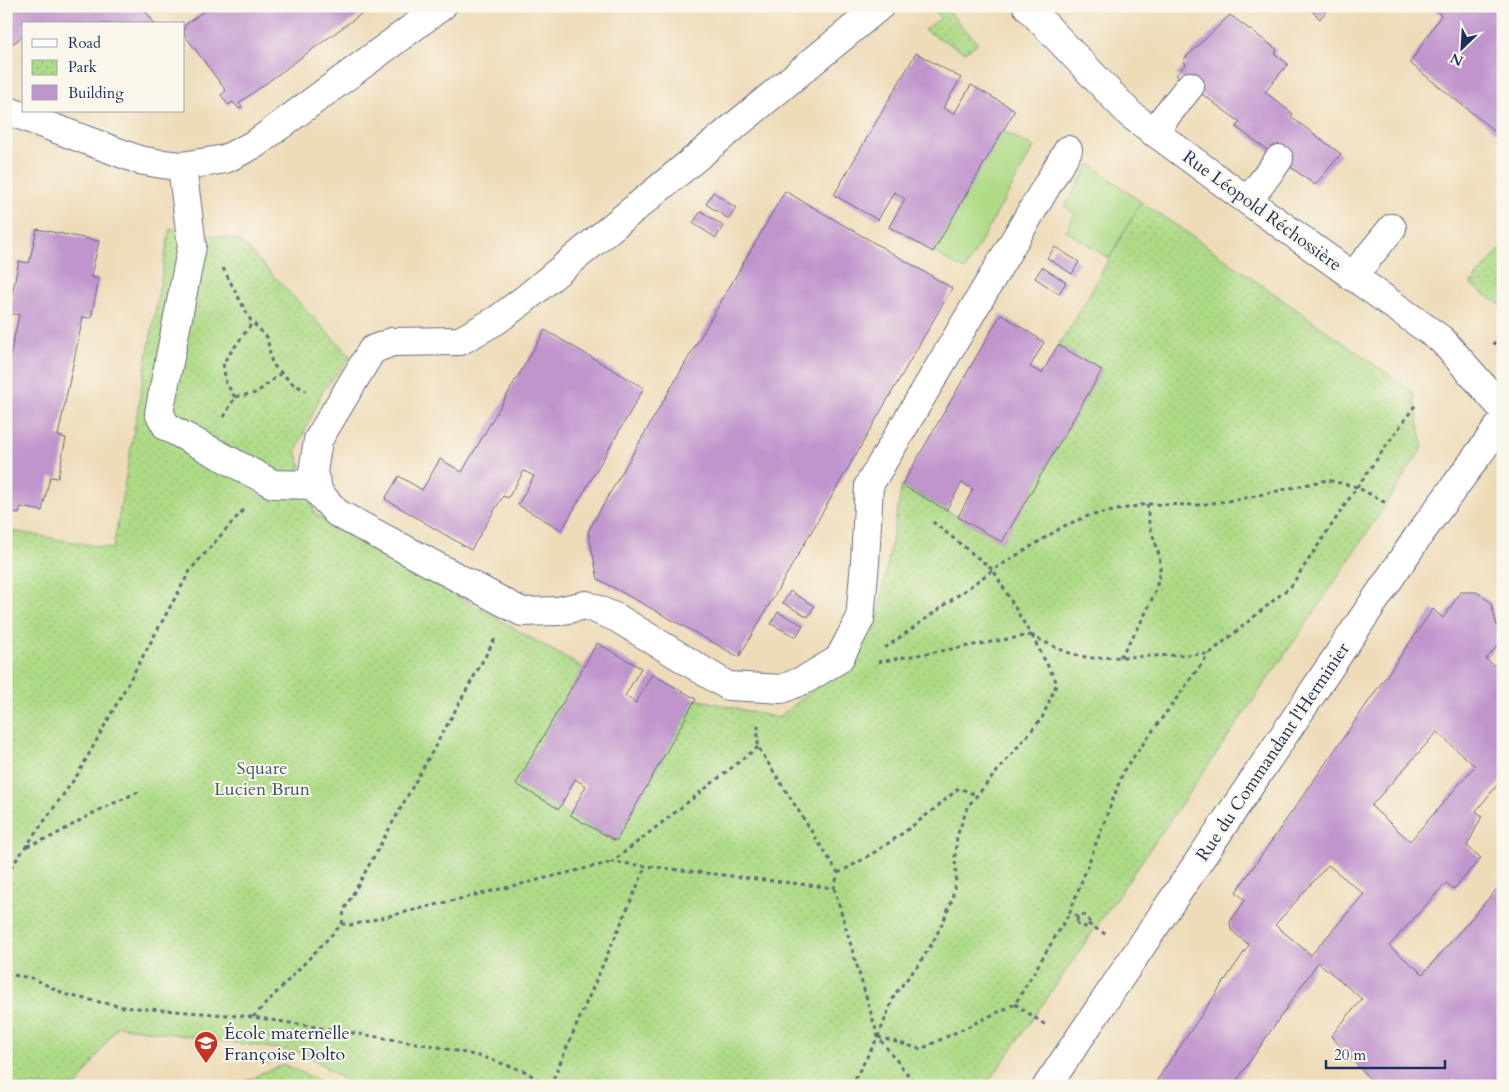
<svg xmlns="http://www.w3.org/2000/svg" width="1509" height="1092" viewBox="0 0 1509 1092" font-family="Cardo,serif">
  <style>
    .grass { fill: #afdb87; stroke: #658572 }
    .park { fill: url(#park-dots); stroke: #658572 }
    .building { fill: #c094cd; fill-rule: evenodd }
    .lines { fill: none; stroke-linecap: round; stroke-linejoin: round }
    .minor-casing { stroke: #656c7e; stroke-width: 30 }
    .path { stroke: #656c7e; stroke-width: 3; stroke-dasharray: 4 4; stroke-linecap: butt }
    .minor { stroke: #fff; stroke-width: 28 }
    .labels { text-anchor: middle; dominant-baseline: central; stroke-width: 4; stroke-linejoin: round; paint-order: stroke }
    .street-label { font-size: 18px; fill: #1b2f5e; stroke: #fbf7ec }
    .park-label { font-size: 18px; fill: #405a68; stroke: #fbf7ec }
    .poi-label { font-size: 18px; fill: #1b2f5e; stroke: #fbf7ec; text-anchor: start }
  </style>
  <defs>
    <pattern id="park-dots" width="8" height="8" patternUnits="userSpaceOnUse" patternTransform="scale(1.25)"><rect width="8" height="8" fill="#afdb87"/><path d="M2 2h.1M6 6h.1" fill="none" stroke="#96bc77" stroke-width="1.8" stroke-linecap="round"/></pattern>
  </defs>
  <rect width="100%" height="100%" fill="#fbf7ec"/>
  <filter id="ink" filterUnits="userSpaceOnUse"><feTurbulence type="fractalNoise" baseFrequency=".02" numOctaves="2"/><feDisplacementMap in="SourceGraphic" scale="10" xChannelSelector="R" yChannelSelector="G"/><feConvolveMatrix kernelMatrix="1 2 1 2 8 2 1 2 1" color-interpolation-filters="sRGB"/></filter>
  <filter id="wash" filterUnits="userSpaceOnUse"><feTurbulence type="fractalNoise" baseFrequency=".0096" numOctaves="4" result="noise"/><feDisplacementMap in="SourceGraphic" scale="20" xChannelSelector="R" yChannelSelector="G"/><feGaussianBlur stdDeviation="1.12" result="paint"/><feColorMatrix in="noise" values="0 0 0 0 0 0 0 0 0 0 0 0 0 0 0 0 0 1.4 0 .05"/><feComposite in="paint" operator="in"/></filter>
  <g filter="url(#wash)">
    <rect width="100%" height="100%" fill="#eedcb9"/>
    <path class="grass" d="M1002,131L1034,147L965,270L933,252Z
      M1090,164L1141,202L1109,258L1066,231L1075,214L1065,206Z"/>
    <path class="park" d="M931,6H943L978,43L965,52L924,30L941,18Z
      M1141,202L1191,235L1413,392L1423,447L1326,595L986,1086H352L305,1053L117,1026L77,1086H6V530L113,549L170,228L239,240L351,357L323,390L296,451L315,514L583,668L517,784L615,841L696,699L778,718L850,660L876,627L902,485L1002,542L1102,370L1058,345L1071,327Z
      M1503,246V307L1470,284Z
      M284,1065L288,1066L319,1081L322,1086H219L253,1079L261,1073Z"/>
    <g id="blocks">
      <path class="building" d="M6,6H142L155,24H24V36L6,48Z
        M210,6H372L239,103L242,107L239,109L233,102L228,105L221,95L226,91L184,34V26Z
        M1307,6H1330L1320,19Z
        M1429,6H1503V138L1410,63L1441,15Z
        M1230,15L1275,48L1277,50L1275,54L1288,64L1265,92L1293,114L1291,117L1341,154L1315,185L1236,127L1240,122L1176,75L1186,64L1183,60Z
        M916,53L961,78L943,108L954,114L971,85L1015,110L933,252L889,227L905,199L894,192L878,220L834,195Z
        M785,191L952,288L739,657L598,579L588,531Z
        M713,192L736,208L729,219L706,204Z
        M701,211L723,226L716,238L693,223Z
        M37,229L99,241L91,277L99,279L91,318L83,317L58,436L66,438L58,478L50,477L42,511L21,507L19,514L8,511L9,505H6V375L19,315L8,313L19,261L29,263Z
        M1055,247L1079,262L1072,274L1047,258Z
        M1042,267L1066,282L1059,294L1035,278Z
        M1001,314L1044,342L1030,367L1042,373L1058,345L1102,370L1002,542L958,517L973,489L962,483L946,510L902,485Z
        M545,330L644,388L562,530L518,505L534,476L524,471L508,498L503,496L471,550L385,499L399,476L422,490L440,459L462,472Z
        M790,591L814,606L808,617L783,603Z
        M1461,592H1476L1484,597L1491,603L1501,642L1486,659L1503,673V778L1476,811L1482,816L1467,846L1481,858L1454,889L1446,883L1389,946L1423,974L1503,882V1086H1463L1455,1079L1449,1086H1383L1369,1078L1331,1036L1362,999L1318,962L1233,1086H1153L1249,945L1231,930L1230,922L1245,900L1236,892L1433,609L1443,618ZM1437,732L1475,766L1410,841L1371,806ZM1328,865L1364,894L1311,955L1275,925Z
        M778,612L803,625L796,637L771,624Z
        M597,643L641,668L625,696L636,703L652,674L696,699L616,841L570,815L586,786L575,779L559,809L516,784Z"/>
    </g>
  </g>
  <g filter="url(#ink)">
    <use href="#blocks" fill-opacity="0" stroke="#656c7e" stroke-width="1"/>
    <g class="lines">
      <defs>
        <path id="minor" d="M880,6L525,299L497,320L460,341L392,342L372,350L318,440L313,472L319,493L337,513L522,612L558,611L586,605L617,618L728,686L782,689L806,679L839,659L860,619L865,562L869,485L1068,150
          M1027,6L1131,115L1248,201L1442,340L1503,409
          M6,110L139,160L162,164L182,166L225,159L255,144L442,6
          M1153,132L1190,86
          M182,166L192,246L159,413L167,427L273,484L317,485
          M1248,201L1279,159
          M1352,277L1392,228
          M1047,1086L1419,535L1503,421"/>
      </defs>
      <use href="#minor" class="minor-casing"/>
      <path class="path" d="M223,268L251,321L267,337L272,364L292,383L306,391
        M1493,342L1503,349
        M235,397L226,383L223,363L252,323
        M224,417L235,397L256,393L281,373
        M1031,635C1052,646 1070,656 1094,658L1209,654L1291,586L1357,487L1416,404
        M885,648L993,570L1064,526L1088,516L1147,504L1198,505L1241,499L1327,480L1357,487L1386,503
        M1120,657C1135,633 1158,597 1160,569C1161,555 1154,540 1150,527C1148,519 1148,511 1147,504
        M878,662L1031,635L993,570L933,522
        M758,747L612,862L834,888L838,873L758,747V723
        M27,846L53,836L95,812L140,791
        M838,873C883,850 921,821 959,788L976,795
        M6,874L78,774L191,569L244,509
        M834,888L878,1037L917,1086
        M1077 921a6 6 0 1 1 12 0a6 6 0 1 1-12 0Z
        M1078,917L1070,912L1124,770L1209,654
        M342,924L344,910L496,637
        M1088,924L1107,935
        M6,974L32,978L67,995L123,1007L253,1017L434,1046L483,1057L527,1072L545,1086
        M1015,1004L1047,1026
        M253,1017L342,924L352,925L612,862
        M878,1037L895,994L919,964L933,942L944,920L952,900L956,878L955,857L957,836L968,806L1042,718L1057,683L1032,636
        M550,1086L646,866
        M851,1086L878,1037L921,1049L1015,1004L1070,912"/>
      <use href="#minor" class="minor"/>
    </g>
  </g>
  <defs>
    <symbol id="school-pin" viewBox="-11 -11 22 30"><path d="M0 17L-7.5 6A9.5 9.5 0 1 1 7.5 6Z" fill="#c8321e" stroke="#fbf7ec"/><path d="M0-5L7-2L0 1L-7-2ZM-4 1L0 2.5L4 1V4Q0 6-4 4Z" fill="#fff"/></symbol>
  </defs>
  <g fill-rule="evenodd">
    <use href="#school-pin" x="192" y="1029" width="28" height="38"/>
  </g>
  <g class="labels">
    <g class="street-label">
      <text transform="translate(1262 211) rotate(36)">Rue Léopold Réchossière</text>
      <text transform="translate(1273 752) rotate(-56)">Rue du Commandant l'Herminier</text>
    </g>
    <g class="park-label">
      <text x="262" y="768">Square<tspan x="262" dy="21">Lucien Brun</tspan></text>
    </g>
    <g class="poi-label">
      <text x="224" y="1033">École maternelle<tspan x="224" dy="21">Françoise Dolto</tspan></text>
    </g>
  </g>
  <rect width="1509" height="1092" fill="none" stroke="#fbf7ec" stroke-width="25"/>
  <rect x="22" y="22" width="162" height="90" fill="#fbf7ec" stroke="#a1a7b3"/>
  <rect x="32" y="39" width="25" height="8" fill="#ffffff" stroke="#a1a7b3"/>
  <text x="68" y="48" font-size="15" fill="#1b2f5e">Road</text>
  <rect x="32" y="60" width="25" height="15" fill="url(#park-dots)" stroke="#a1a7b3"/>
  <text x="68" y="72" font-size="15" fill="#1b2f5e">Park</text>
  <rect x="32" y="85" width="25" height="15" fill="#c094cd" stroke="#a1a7b3"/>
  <text x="68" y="98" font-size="15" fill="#1b2f5e">Building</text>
  <g transform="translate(1462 48) rotate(205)" stroke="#fbf7ec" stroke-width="4" paint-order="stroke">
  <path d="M0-4L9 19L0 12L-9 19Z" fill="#1b2f5e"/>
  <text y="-8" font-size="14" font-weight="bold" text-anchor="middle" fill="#1b2f5e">N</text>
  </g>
  <path d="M1326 1060v8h119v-8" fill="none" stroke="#1b2f5e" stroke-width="2.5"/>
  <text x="1334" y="1060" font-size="15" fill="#1b2f5e" stroke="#fbf7ec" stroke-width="4" paint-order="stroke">20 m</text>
</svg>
